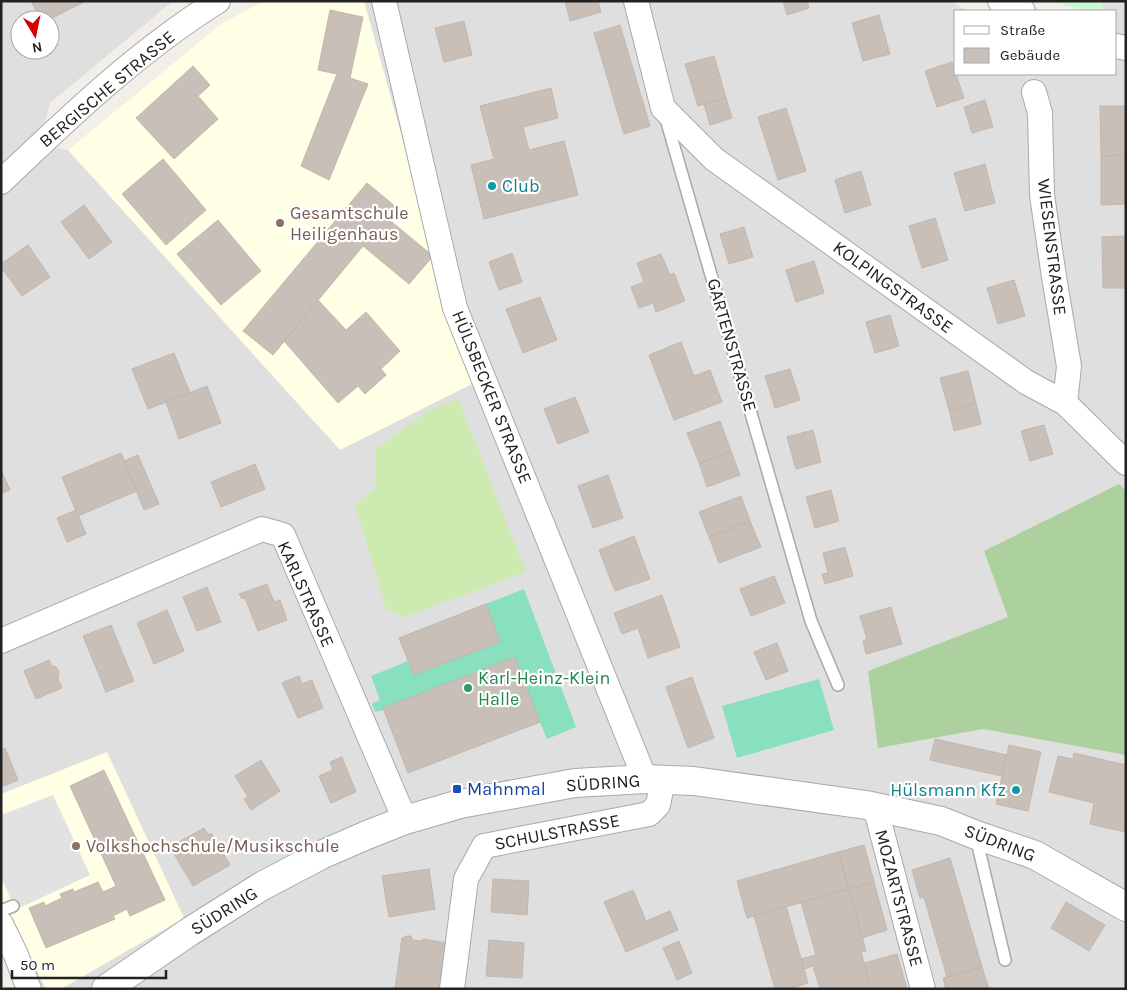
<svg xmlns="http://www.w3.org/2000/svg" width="1127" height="990" viewBox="0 0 1127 990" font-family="Karla,sans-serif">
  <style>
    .residential { fill: #e0dfdf; fill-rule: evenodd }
    .education { fill: #ffffe5 }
    .grass { fill: #cdebb0 }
    .forest { fill: #add19e }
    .park { fill: #c8facc }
    .pitch { fill: #88e0be }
    .parking { fill: #e2e2e2 }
    .building { fill: #c7bfb8; stroke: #c4b6ab }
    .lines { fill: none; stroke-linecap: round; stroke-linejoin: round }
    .service-casing { stroke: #a9a9a9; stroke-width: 14 }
    .minor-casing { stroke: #a9a9a9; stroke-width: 26 }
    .tertiary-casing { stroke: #a9a9a9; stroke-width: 30 }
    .service { stroke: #fff; stroke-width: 11 }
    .minor { stroke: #fff; stroke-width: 24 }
    .tertiary { stroke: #fff; stroke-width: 28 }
    .culture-dot { fill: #0f9aa8; stroke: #fff; stroke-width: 2 }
    .education-dot { fill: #8d6e63; stroke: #fff; stroke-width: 2 }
    .leisure-dot { fill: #2e9e5b; stroke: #fff; stroke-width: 2 }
    .transit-dot { fill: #1a4fb4; stroke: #fff; stroke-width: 2 }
    .labels { text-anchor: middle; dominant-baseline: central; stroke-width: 4.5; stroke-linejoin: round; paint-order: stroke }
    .street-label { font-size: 18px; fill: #222; stroke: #fff }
    .culture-label { font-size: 18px; fill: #0d838f; stroke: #fff; text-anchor: start }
    .education-label { font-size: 18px; fill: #785e54; stroke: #fff; text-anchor: start }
    .leisure-label { font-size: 18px; fill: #27864d; stroke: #fff; text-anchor: start }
    .transit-label { font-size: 18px; fill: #164399; stroke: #fff; text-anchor: start }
  </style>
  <rect width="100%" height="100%" fill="#f2efe9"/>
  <path class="residential" d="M1,1H173L50,103L39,146L68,150L222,23L264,1H950L968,11H956V74H1116V11H1101L1103,1H1126V989H44L1,905ZM20,20H50V50H20Z"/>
  <path class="education" d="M264,1H364L446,295L476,382L340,450L68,150L222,23Z
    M107,752L184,918L61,989H46L1,899V794Z"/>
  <path class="grass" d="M458,399L526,572L404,617L386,609L355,504L376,488L375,449L431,409Z"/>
  <path class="forest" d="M1119,484L1126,491V755L983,729L878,748L868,671L1008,617L984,551Z"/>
  <path class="park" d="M1053,1H1103L1101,11H1086Z"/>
  <path class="pitch" d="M524,589L576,727L547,739L540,722L408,773L384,710L375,712L372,704L380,700L371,676L408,661L399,638Z
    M819,679L834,730L737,758L722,706Z"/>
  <path class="parking" d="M53,795L90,875L15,910L1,876V815Z"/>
  <path class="building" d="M31,1H83L84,2L48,20H41Z
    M565,1H598L601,12L570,21Z
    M783,1H807L809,8L787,15Z
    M330,10L363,17L350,78L368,84L329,180L301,166L337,74L318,70Z
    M879,15L890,54L863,61L852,23Z
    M464,21L472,55L444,62L435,28Z
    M620,25L650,126L624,134L594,33Z
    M714,56L726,98L698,106L685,64Z
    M952,62L964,98L937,107L925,71Z
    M193,66L210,85L198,96L218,119L174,159L136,118Z
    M551,88L558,118L523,127L529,150L564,141L578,195L484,219L471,165L494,159L480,106Z
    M726,98L732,118L710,125L704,104Z
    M985,100L993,127L972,133L964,107Z
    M1100,106H1126V155L1101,156Z
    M786,108L806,171L778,180L758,117Z
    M1126,155V204L1101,205V156Z
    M163,159L206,210L166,245L122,194Z
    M985,164L995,203L965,211L954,173Z
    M861,171L871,205L845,213L835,180Z
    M367,183L396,207L387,218L433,256L409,284L363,246L273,355L243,331Z
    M84,205L112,242L89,259L61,222Z
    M935,218L948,260L922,268L909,226Z
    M218,220L261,271L221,305L177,254Z
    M744,227L753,257L729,264L720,234Z
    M1126,236V288H1103L1102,237Z
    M28,245L50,277L22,296L1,267V264Z
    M512,253L522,282L499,290L489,262Z
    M661,254L670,275L674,273L685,301L656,312L653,303L639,308L631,287L644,282L637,263Z
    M814,261L824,293L796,302L786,270Z
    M1014,280L1025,316L998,324L987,288Z
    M540,297L557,340L523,353L506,309Z
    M318,300L346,330L366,312L400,351L381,369L386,375L365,394L358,386L338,403L284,341Z
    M890,315L899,346L875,353L866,322Z
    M681,342L694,376L710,370L722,402L674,420L649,355Z
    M174,353L190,393L148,409L132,369Z
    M790,369L800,400L775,408L765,376Z
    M968,371L976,403L949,410L940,378Z
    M207,386L221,423L179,439L166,402Z
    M575,397L589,432L558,444L544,409Z
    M976,403L981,424L954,431L949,410Z
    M720,421L731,451L699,463L687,433Z
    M1044,425L1053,454L1030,461L1021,431Z
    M813,430L821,462L796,469L787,437Z
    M731,451L740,475L707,487L699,463Z
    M121,453L137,491L78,516L62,477Z
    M138,455L159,504L144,510L124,461Z
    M255,464L265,489L221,507L211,482Z
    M1,470L10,490L1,494Z
    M608,475L623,518L593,528L578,486Z
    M831,490L839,521L815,528L806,497Z
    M741,496L750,521L709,537L699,512Z
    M76,510L86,534L67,542L57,518Z
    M750,521L761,547L719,563L709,537Z
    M634,536L650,579L615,591L599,550Z
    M845,547L853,576L825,584L822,574L828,573L823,553Z
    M774,576L785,603L751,616L740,589Z
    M267,584L274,602L280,600L287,620L258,631L245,598L242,599L239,594Z
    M207,587L221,622L197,631L183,597Z
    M662,595L680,647L648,658L638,628L622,634L614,613Z
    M486,604L500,642L414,675L399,638Z
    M891,607L902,644L866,654L863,641L867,639L860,616Z
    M167,610L184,651L154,664L137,623Z
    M111,625L134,681L106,692L83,636Z
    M777,643L788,671L766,680L754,652Z
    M515,657L540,722L408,773L383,708Z
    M49,660L52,666L56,667L58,670L59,674L58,679L62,688L36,699L24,671Z
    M299,676L302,684L312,680L323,708L298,718L282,683Z
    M692,677L714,738L688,748L666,687Z
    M935,739L1007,755L1002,776L930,760Z
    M1009,745L1041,752L1028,811L996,804Z
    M5,748L18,780L1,787V750Z
    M1074,753L1126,765V832L1090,824L1094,803L1049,792L1058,756L1073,759Z
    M342,757L356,792L331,803L319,776L333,770L330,762Z
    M261,760L280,791L251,810L244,799L248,797L235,776Z
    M104,770L165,900L130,916L127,909L113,916L115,919L46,948L29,908L44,902L45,906L62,898L60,894L73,889L74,892L98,882L103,892L116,886L70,786Z
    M204,828L208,835L211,833L230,865L193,886L170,847Z
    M864,845L874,882L849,889L838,852Z
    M838,852L849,889L747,918L737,881Z
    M950,858L982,967L947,977L924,897L920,898L912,870Z
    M429,869L435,909L389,917L382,876Z
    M493,879L529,881L527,915L491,912Z
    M874,882L887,930L862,938L849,889Z
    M849,889L866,951L861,952L871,989H820L813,966L804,969L801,959L816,955L801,902Z
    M633,890L646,921L670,911L678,930L626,952L604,902Z
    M1066,902L1105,925L1089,951L1051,928Z
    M786,906L808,983L789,989H775L754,916Z
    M407,936H411L413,940L423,941V939L446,943L440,989H395L402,938Z
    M489,940L524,943L522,978L486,976Z
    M679,941L692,973L677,980L663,948Z
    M897,954L907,989H871L864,963Z
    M982,967L989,989H946L943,978Z"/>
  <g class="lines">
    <defs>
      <path id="service" d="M666,119L811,621L838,685
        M976,837L1005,960
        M1,911L13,906"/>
      <path id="minor" d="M384,1L455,308L645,779
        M636,1L663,108L714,159L1026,382L1065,403L1126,463
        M1000,1L1023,11
        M1116,46L1126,48
        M1034,92L1040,113L1042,195L1054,277L1069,366L1065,403
        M1,182C69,117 138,51 218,1
        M1,641L262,529L283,535L405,820
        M875,806L923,989
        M1,924L16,955L29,989
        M452,989L466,879L484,846L649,814L658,805L663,780"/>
      <path id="tertiary" d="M106,989L189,932L262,886L321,855L367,835L405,820L460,804L575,783L645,779L694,781L866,805L941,821L976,835L1035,855L1126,907"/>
    </defs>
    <use href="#service" class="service-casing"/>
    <use href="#minor" class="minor-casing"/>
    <use href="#tertiary" class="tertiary-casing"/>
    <use href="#service" class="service"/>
    <use href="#minor" class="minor"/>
    <use href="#tertiary" class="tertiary"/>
  </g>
  <g class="culture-dot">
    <circle cx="492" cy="186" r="5"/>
    <circle cx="1016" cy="790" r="5"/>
  </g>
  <g class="education-dot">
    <circle cx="280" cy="223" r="5"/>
    <circle cx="76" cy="846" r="5"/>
  </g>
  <circle class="leisure-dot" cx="468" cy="688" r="5"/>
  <rect class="transit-dot" x="452" y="784" width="10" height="10" rx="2.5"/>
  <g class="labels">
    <g class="street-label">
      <text transform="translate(107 89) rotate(-40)">BERGISCHE STRASSE</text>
      <text transform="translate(1052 247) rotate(83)">WIESENSTRASSE</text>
      <text transform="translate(893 287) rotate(36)">KOLPINGSTRASSE</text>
      <text transform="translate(732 345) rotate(74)">GARTENSTRASSE</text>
      <text transform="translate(492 397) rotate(68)">HÜLSBECKER STRASSE</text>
      <text transform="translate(306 594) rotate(66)">KARLSTRASSE</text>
      <text transform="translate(603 783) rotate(-4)">SÜDRING</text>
      <text transform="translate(557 832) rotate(-11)">SCHULSTRASSE</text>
      <text transform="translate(1000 843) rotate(21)">SÜDRING</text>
      <text transform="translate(899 898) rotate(75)">MOZARTSTRASSE</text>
      <text transform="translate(224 911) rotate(-32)">SÜDRING</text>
    </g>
    <g class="culture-label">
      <text x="502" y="186">Club</text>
      <text x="1006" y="790" text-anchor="end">Hülsmann Kfz</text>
    </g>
    <g class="education-label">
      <text x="290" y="213">Gesamtschule<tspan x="290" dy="21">Heiligenhaus</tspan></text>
      <text x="86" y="846">Volkshochschule/Musikschule</text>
    </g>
    <g class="leisure-label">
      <text x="478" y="678">Karl-Heinz-Klein<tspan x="478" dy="21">Halle</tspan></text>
    </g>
    <g class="transit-label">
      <text x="467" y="789">Mahnmal</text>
    </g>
  </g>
  <rect width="1127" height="990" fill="none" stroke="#222222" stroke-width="5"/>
  <rect x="954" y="10" width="162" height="65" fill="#ffffff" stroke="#a7a7a7"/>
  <rect x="964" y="26" width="25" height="8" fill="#ffffff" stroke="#a7a7a7"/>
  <text x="1000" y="35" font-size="15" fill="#222222">Straße</text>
  <rect x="964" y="48" width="25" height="15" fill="#c7bfb8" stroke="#a7a7a7"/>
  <text x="1000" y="60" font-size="15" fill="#222222">Gebäude</text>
  <g transform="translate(35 35) rotate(170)"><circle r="24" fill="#ffffff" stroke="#a7a7a7"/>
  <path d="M0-4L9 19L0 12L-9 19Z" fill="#d40000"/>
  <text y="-8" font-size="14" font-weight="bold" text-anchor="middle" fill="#222222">N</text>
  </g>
  <path d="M12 970v8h154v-8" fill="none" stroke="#222222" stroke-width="2.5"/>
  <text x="20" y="970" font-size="15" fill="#222222" stroke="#ffffff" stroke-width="4" paint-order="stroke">50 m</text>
</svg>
